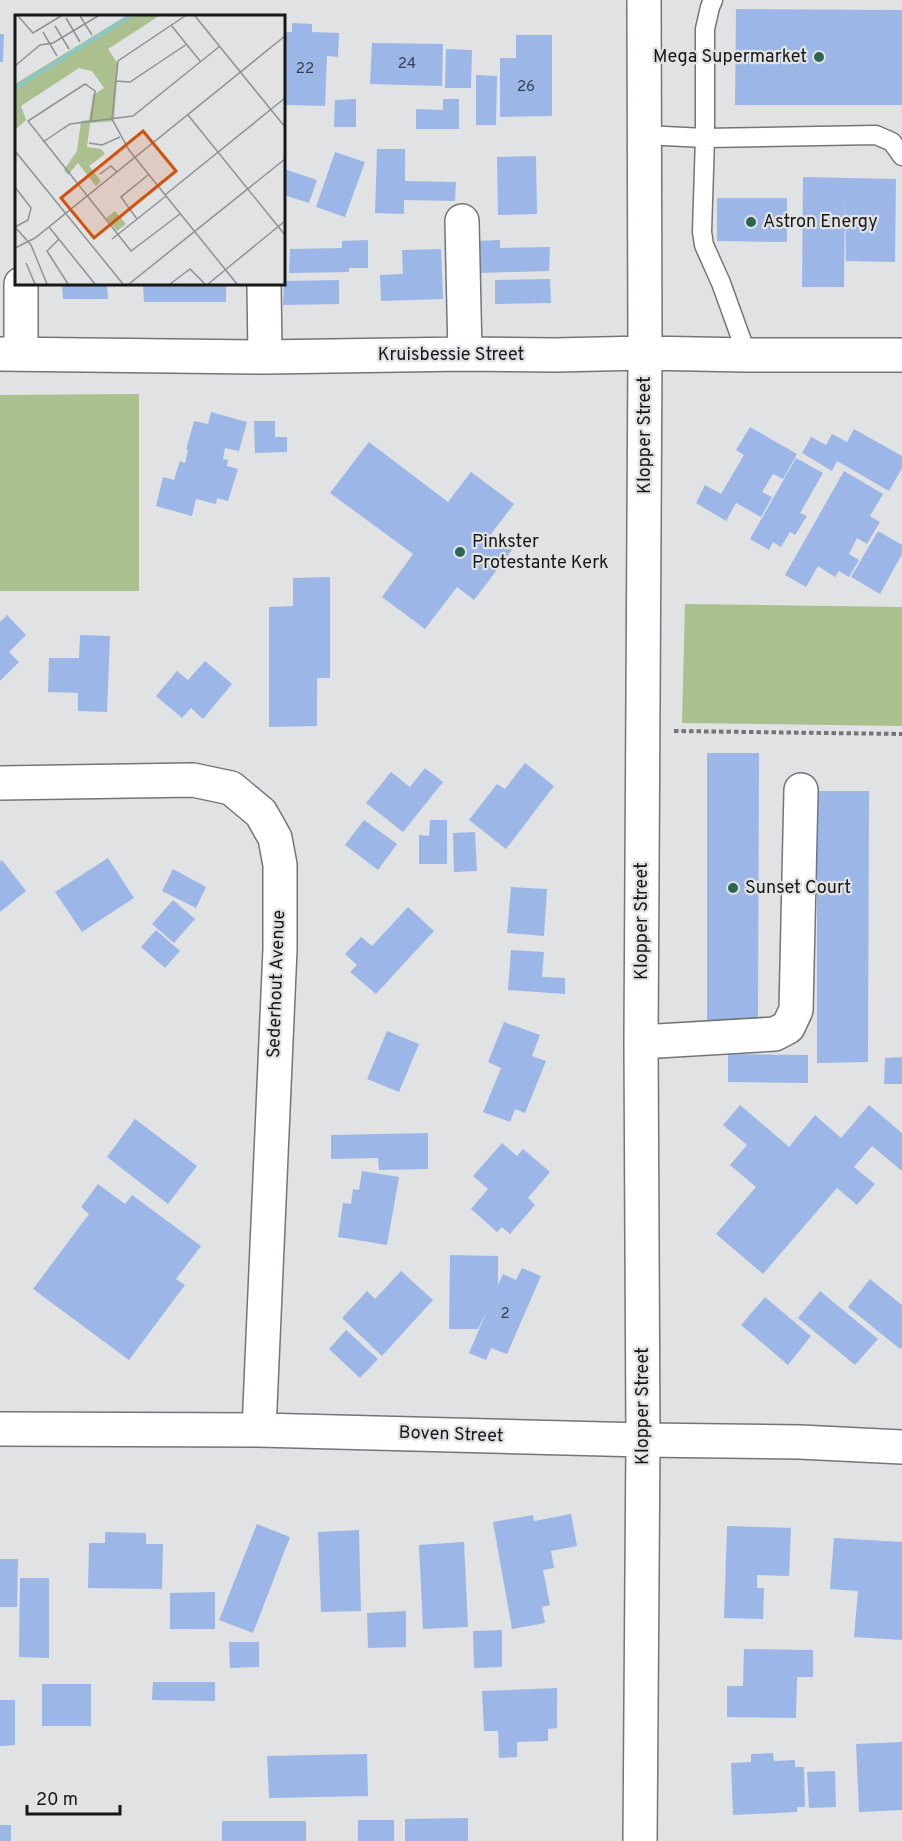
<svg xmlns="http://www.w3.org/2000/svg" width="902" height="1841" viewBox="0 0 902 1841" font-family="Overpass,sans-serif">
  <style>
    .green { fill: #abbf8f }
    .building { fill: #9cb7e7 }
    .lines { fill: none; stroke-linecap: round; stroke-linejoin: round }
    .service-casing { stroke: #747576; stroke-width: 21 }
    .minor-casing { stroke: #747576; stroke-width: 36 }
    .path { stroke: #747576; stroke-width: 4; stroke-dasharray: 4.5 3; stroke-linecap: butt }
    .service { stroke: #fff; stroke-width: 18 }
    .minor { stroke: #fff; stroke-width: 33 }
    .poi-dot { fill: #2a6753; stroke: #e1e2e3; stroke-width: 2 }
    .labels { text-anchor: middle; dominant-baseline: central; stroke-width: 4.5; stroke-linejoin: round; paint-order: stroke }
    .number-label { font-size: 15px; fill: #383f4c }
    .poi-label { font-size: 18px; fill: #171718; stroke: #e1e2e3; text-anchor: start }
    .street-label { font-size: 18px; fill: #171718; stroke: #e1e2e3 }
    .inset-river { fill: none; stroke: #80cad5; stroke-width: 3 }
    .inset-road { fill: none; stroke: #909192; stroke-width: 1.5 }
    .view { fill: #d3520d; fill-opacity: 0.15; stroke: #d3520d; stroke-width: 3 }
    .inset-edge { fill: none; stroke: #171718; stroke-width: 3 }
  </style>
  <rect width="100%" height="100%" fill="#e1e2e3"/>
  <path class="green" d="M139,394V591H0V395Z
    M685,604L902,607V726L682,723Z"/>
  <path class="building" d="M736,9L902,10V105H735Z
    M292,23L312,24V32L339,33L338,57L327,56L325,106L284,105L285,32H292Z
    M0,34H4L3,62H0Z
    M516,35H552V116L500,117V58H516Z
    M372,43L443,44L442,86L370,84Z
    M446,49L472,50L471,88H445Z
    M476,75L497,76L496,125H476Z
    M356,99V127H334L335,100Z
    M443,99H459V129H416V109L443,110Z
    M377,149H405V181L456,182L455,201L404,200V214L375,213Z
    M335,152L365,162L345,217L316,207Z
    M536,156L537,214L498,215L497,157Z
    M284,169L317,180L309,203L284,195Z
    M803,177L896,179L895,262L846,261L845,198L844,287H802Z
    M717,198H787V242L717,241Z
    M368,240V268H349V272L289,273L290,249L342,248V241Z
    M500,240V248L550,247L549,271L479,273L478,241Z
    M441,249L443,299L381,301L380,275L403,274L402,250Z
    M550,279L551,303L495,304V280Z
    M339,280V304L283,305L284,281Z
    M62,284H107L108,299H63Z
    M143,284H226V302H144Z
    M211,412L247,422L239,451L225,448L223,459L228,460L227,466L238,469L228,501L217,498L216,504L196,499L192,516L156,506L163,477L174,480L180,461L185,463L188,450H186L194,421L208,424Z
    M254,421H275V437H287V452L255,453Z
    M750,427L797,454L783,479L773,474L762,492L772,497L761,517L736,503L726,521L696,503L705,485L721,494L744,455L736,450Z
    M854,429L902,456V468L889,491L837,461L832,471L802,453L811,437L826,445L832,434L847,442Z
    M369,442L448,502L471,472L514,504L491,534L512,550L474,600L457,587L425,629L382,597L413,554L330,493Z
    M796,458L823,473L800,513L807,516L795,535L790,532L781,547L773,542L769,550L750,539Z
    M844,471L883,494L870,516L880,522L867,544L857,538L849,554L859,560L849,577L839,571L835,577L818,566L806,587L785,575Z
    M878,531L902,545V554L880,594L851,577Z
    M330,577V678H317V726L269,727V607L293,606V578Z
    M7,615L26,635L9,652L19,662L0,681V622Z
    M80,635L110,636L107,712L78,711V693L48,692L49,658H79Z
    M205,661L232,684L203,719L191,708L182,718L156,696L177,671L188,680Z
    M707,753H759L758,1024H707Z
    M525,763L554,786L506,849L469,820L497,784L505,789Z
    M425,768L443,782L403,832L366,803L391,772L410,787Z
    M817,791H869L868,1062L817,1063Z
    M364,820L397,844L378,870L345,845Z
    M430,820H447V864H419V835L429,836Z
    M475,832L477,871L454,872L453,833Z
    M108,858L134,898L82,932L55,892Z
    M2,860L26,891L0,912V862Z
    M173,869L206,887L196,908L162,891Z
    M511,887L547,889L544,936L507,933Z
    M173,900L195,919L174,943L152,924Z
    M408,907L434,931L376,994L350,972L357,965L345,954L361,937L372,946Z
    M156,930L180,951L165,968L141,947Z
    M511,950L544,952L542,977L565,978V994L508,990Z
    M504,1022L540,1035L532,1056L546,1061L525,1113L515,1109L510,1122L483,1112L501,1068L488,1062Z
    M387,1031L419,1044L399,1092L367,1079Z
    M728,1054L808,1055V1083L728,1082Z
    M902,1057V1084H884L885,1058Z
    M740,1105L789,1147L815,1115L841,1138L869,1105L902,1133V1171L872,1146L854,1167L875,1184L857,1205L837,1188L763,1274L716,1234L756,1187L730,1165L747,1145L723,1125Z
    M135,1119L197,1166L168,1204L107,1157Z
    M428,1133V1169L379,1170L378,1158L331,1159V1135Z
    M502,1143L517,1156L523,1149L550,1172L528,1198L535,1205L510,1234L502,1227L497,1232L471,1209L488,1189L473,1176Z
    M362,1171L399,1177L387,1245L338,1237L343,1203L351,1204L353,1189L359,1190Z
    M98,1184L125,1204L132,1195L201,1246L176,1279L185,1285L129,1360L33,1289L89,1214L81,1207Z
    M450,1255L498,1256V1285L503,1274L516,1280L522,1268L541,1276L507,1354L491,1348L486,1360L469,1353L487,1311L478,1329H449Z
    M401,1271L433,1300L382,1356L342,1318L367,1291L375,1299Z
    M870,1279L902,1305V1347L900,1349L848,1307Z
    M820,1291L878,1339L855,1365L798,1318Z
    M765,1297L811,1336L788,1365L741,1325Z
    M346,1330L378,1359L360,1378L329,1349Z
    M571,1514L577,1546L551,1551L554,1568L543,1570L550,1605L542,1607L545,1623L512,1629L493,1522L533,1515L534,1521Z
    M257,1524L290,1537L253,1633L219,1620Z
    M727,1526L791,1528L789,1576L757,1575V1588H764L763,1619L724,1618Z
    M359,1530L361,1611L321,1612L318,1532Z
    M105,1532L146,1533V1544H163L162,1589L88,1588L89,1543H105Z
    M834,1538L902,1542V1640L854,1637L858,1591L830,1589Z
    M464,1542L468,1627L423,1629L419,1545Z
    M0,1559H18L17,1607H0Z
    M20,1578H49V1658L19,1657Z
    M215,1592V1629H170V1593Z
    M406,1611V1647L368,1648L367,1613Z
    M502,1630V1667L474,1668L473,1631Z
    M229,1642H259V1667L230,1668Z
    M744,1649L813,1650V1677H797L796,1718L727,1717V1686H743Z
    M153,1682H215V1701L152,1700Z
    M42,1684H91V1726H42Z
    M557,1688V1728L548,1729V1741L517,1742V1757L499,1758L498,1731H484L482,1691Z
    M0,1700H15V1745L0,1746Z
    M902,1742V1810L859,1812L856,1744Z
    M773,1753L774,1761L795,1760V1767H804L805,1807H797V1812L733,1815L731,1763L751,1762V1754Z
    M367,1754L368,1796L269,1798L267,1756Z
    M835,1771L836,1807L809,1808L807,1772Z
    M468,1818V1841H405V1819Z
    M358,1820H394V1841H358Z
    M222,1821H306V1841H222Z
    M0,1825H11V1841H0Z"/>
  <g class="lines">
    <defs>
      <path id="service" d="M713,0L710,7L705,29V138L702,232L704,245L721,283L747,355
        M644,135L705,138L876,135L892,142L902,156"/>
      <path id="minor" d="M462,221L465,354
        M21,284V354
        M264,284L265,357
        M0,354L265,357L465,354L555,355L645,353L747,355H902
        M0,783L193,780L231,788L261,813L275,838L280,865V949L259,1430
        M641,1042L775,1034L788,1027L796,1010L801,790
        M0,1429L259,1430L643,1440L800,1442L902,1447
        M640,1841L643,1440L641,1042L645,353L644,0"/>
    </defs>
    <use href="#service" class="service-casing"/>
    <use href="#minor" class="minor-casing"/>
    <path class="path" d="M674,731L902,734"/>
    <use href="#service" class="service"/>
    <use href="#minor" class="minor"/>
  </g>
  <g class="poi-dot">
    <circle cx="819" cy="57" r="6"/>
    <circle cx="751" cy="222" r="6"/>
    <circle cx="460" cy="552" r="6"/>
    <circle cx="733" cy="888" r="6"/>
  </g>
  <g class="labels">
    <g class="number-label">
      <text x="407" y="64">24</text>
      <text x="305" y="69">22</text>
      <text x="526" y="87">26</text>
      <text x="505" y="1314">2</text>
    </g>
    <g class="poi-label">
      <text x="807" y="57" text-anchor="end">Mega Supermarket</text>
      <text x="763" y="222">Astron Energy</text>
      <text x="472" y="542">Pinkster<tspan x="472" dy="21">Protestante Kerk</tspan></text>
      <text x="745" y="888">Sunset Court</text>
    </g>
    <g class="street-label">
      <text x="451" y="355">Kruisbessie Street</text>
      <text transform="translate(645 435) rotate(-90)">Klopper Street</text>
      <text transform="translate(642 921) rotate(-90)">Klopper Street</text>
      <text transform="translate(277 984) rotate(-88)">Sederhout Avenue</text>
      <text transform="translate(643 1406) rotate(-90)">Klopper Street</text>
      <text transform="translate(451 1435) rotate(2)">Boven Street</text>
    </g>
  </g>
  <g transform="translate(15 15)">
    <rect width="270" height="270" fill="#e1e2e3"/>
    <path d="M111,1H144L93,34L103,49L99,106L75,108L72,132L86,134L90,139L74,151L86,166L81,171L63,148L53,160L49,155L62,136L66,106L74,105L78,80L89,73L77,56L64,53L6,91L11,105L0,115V69ZM100,196L111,209L102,216L91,203Z" fill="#abbf8f"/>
    <path class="inset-river" d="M0,73L115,1"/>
    <path class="inset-road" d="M3,1L18,18L46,1M65,1L77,20M170,1L103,46L97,104L114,135L222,269M180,1L270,112M51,3L65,27M156,10L185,46M40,11L54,34M28,17L42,41M0,51L25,30L38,28L83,1M100,66L115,67L172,29M173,100L270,220M76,106L80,76L70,69L13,106L116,236L165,199M28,127L55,109L118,101L205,31M74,128L87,130L105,122M0,136L108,269M85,159L96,151L102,157M0,172L16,193L13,205L0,212M150,180L270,83M122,204L106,182L133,160M0,212L16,230L32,269M34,212L80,269M44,224L32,236L53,269M97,224L151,181M0,233L20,223L270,21M11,248L20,269M114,269L270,144M155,269L175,254L190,269M193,269L270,206"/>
    <path class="view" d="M128,116L161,156L79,223L46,183Z"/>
    <rect width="270" height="270" class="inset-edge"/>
  </g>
  <path d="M27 1805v9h93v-9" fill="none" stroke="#171718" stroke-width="3"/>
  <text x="36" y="1805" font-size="18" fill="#171718" stroke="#e1e2e3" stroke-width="4.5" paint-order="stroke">20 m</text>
</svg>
